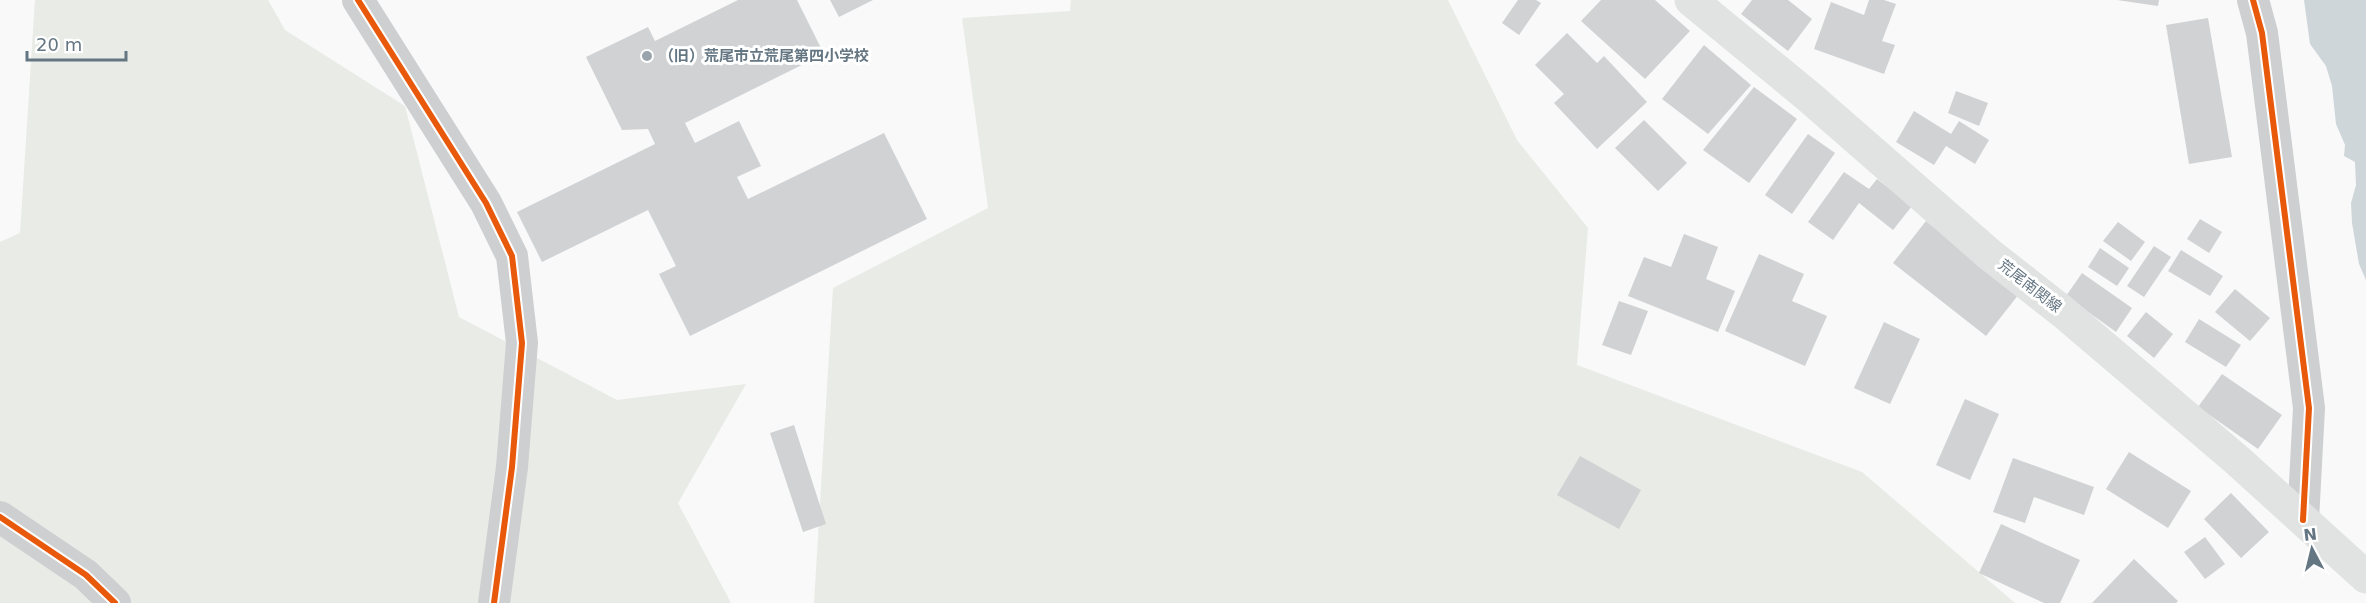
<svg xmlns="http://www.w3.org/2000/svg" width="2366" height="603" viewBox="0 0 2366 603" font-family="'DejaVu Sans','Noto Sans JP',sans-serif">
  <style>
    .green { fill: #e8ebe6 }
    .water { fill: #ced6d9 }
    .building { fill: #d0d2d3 }
    .lines { fill: none; stroke-linecap: round; stroke-linejoin: round }
    .minor { stroke: #cecfd0; stroke-width: 32 }
    .primary { stroke: #e1e2e2; stroke-width: 33 }
    .cycleway-casing { stroke: #fff; stroke-width: 10 }
    .cycleway { stroke: #e8590c; stroke-width: 6 }
    .poi-dot { fill: #99a4ac; stroke: #fff; stroke-width: 2 }
    .labels { text-anchor: middle; dominant-baseline: central; stroke-width: 6; stroke-linejoin: round; paint-order: stroke }
    .poi-label { font-size: 15px; font-weight: bold; fill: #657683; stroke: #fff; text-anchor: start }
    .street-label { font-size: 15px; fill: #657683; stroke: #fff }
  </style>
  <rect width="100%" height="100%" fill="#f9f9f9"/>
  <path class="green" d="M35,0H268L285,30L405,106L459,317L617,400L746,384L678,503L731,603H0V242L20,233Z
    M1071,0H1448L1517,140L1588,228L1577,365L1862,472L2015,603H814L833,288L988,208L962,18L1070,11Z"/>
  <path class="water" d="M2304,0H2366V280L2359,264L2352,223L2351,203L2356,185L2355,162L2344,156L2345,145L2336,124L2332,86L2326,66L2310,44Z"/>
  <path class="building" d="M738,0H797L824,54L685,123L695,143L739,121L761,166L737,177L748,199L884,133L927,219L690,336L659,274L676,266L648,210L542,262L517,212L655,144L648,129L622,130L586,57L648,27L655,41Z
    M830,0H873L839,17Z
    M1518,0H1536L1541,3L1519,35L1502,23Z
    M1601,0H1655L1690,31L1645,79L1581,21Z
    M1752,0H1788L1812,19L1788,51L1741,14Z
    M1869,0H1884L1896,4L1882,41L1895,45L1884,74L1814,49L1831,2L1864,15Z
    M2117,0H2159L2158,6Z
    M2208,18L2232,157L2189,164L2166,25Z
    M1567,33L1597,63L1604,56L1647,102L1597,149L1554,103L1564,94L1535,65Z
    M1704,45L1751,85L1708,134L1662,99Z
    M1754,87L1797,119L1749,183L1703,150Z
    M1956,91L1988,103L1979,126L1948,113Z
    M1914,111L1951,134L1959,121L1989,140L1975,164L1946,146L1934,165L1896,142Z
    M1644,120L1687,163L1658,191L1615,148Z
    M1808,134L1835,153L1792,214L1765,195Z
    M1844,172L1869,189L1877,179L1912,206L1893,230L1859,203L1833,240L1808,222Z
    M2200,219L2222,232L2209,253L2187,239Z
    M1926,221L2019,294L1986,336L1893,263Z
    M2118,222L2145,242L2131,261L2103,241Z
    M1684,234L1718,247L1706,279L1735,291L1718,332L1628,296L1644,257L1671,267Z
    M2154,246L2171,257L2144,297L2127,286Z
    M2100,248L2129,268L2117,286L2088,267Z
    M2181,250L2223,276L2210,296L2168,271Z
    M1759,254L1804,274L1792,301L1827,316L1805,366L1725,331Z
    M2082,273L2132,308L2116,332L2066,296Z
    M2235,289L2270,318L2250,341L2215,312Z
    M1619,301L1648,311L1631,355L1602,345Z
    M2146,312L2173,334L2154,358L2127,336Z
    M2199,319L2241,345L2226,367L2185,342Z
    M1884,322L1920,339L1890,404L1854,388Z
    M2222,374L2282,415L2258,449L2198,407Z
    M1965,399L1999,414L1970,480L1936,465Z
    M794,425L826,524L803,532L770,433Z
    M2129,452L2191,491L2168,528L2106,489Z
    M1580,456L1641,490L1619,529L1557,495Z
    M2013,458L2094,487L2084,515L2034,497L2025,523L1993,512Z
    M2231,493L2269,532L2241,558L2204,519Z
    M2001,524L2080,560L2060,603H2044L1979,573Z
    M2205,537L2225,564L2205,579L2184,552Z
    M2134,559L2178,601L2176,603H2092Z"/>
  <g class="lines">
    <path class="minor" d="M358,0L486,203L512,256L522,343L512,467L494,603
      M2253,0L2262,33L2309,408L2303,520
      M0,517L86,575L115,603"/>
    <path class="primary" d="M1691,0L1808,96L1989,254L2063,312L2237,460L2366,577"/>
    <defs>
      <path id="cycleway" d="M358,0L486,203L512,256L522,343L512,467L494,603
        M2253,0L2262,33L2309,408L2303,520
        M0,517L86,575L115,603"/>
    </defs>
    <use href="#cycleway" class="cycleway-casing"/>
    <use href="#cycleway" class="cycleway"/>
  </g>
  <circle class="poi-dot" cx="647" cy="56" r="6"/>
  <g class="labels">
    <g class="poi-label">
      <text x="659" y="56">（旧）荒尾市立荒尾第四小学校</text>
    </g>
    <g class="street-label">
      <text transform="translate(2030 286) rotate(38)">荒尾南関線</text>
    </g>
  </g>
  <g transform="translate(2312 549) rotate(353)" stroke="#ffffff" stroke-width="4.5" paint-order="stroke">
  <path d="M0-4.5L10 22L0 15L-10 22Z" fill="#657683"/>
  <text y="-9" font-size="16" font-weight="bold" text-anchor="middle" fill="#657683">N</text>
  </g>
  <path d="M27 51v9h99v-9" fill="none" stroke="#657683" stroke-width="3"/>
  <text x="36" y="51" font-size="18" fill="#657683" stroke="#ffffff" stroke-width="4.5" paint-order="stroke">20 m</text>
</svg>
